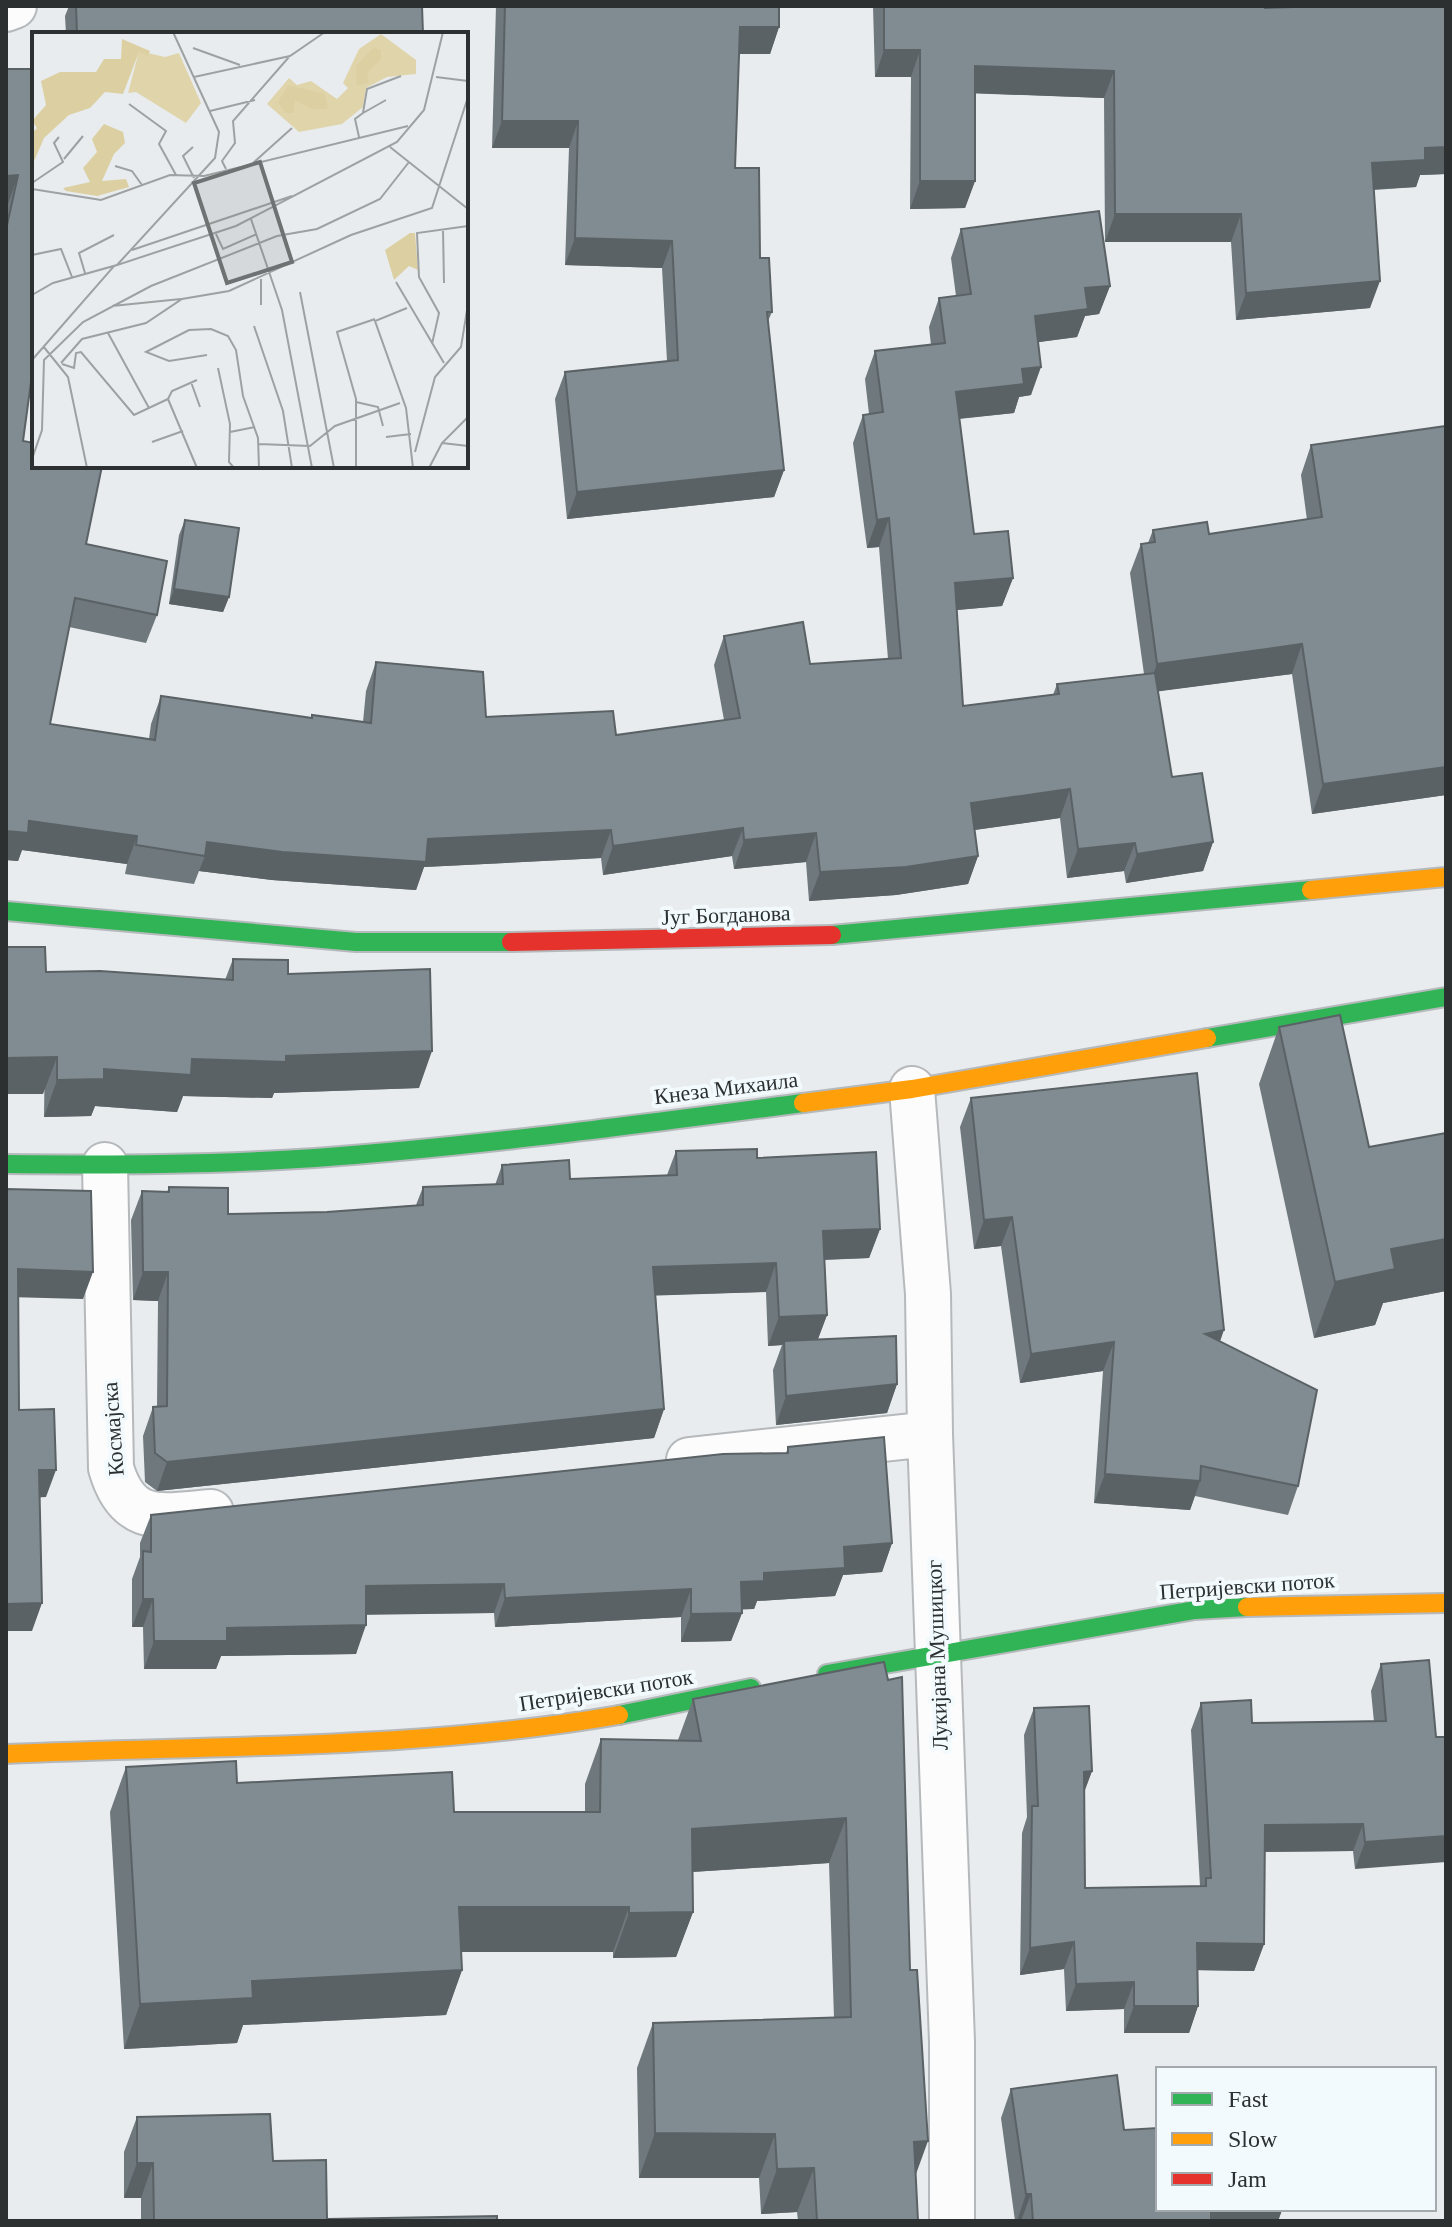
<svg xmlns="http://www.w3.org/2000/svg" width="1452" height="2227" viewBox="0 0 1452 2227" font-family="'Times New Roman',serif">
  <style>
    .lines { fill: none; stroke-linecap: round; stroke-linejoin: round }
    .street-casing { stroke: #b6b9bb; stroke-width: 48 }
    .fast-casing { stroke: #b6b9bb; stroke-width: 22 }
    .slow-casing { stroke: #b6b9bb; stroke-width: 22 }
    .jam-casing { stroke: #b6b9bb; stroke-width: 22 }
    .street { stroke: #fcfcfc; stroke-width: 44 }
    .fast { stroke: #30b455; stroke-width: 18 }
    .slow { stroke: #ff9f0a; stroke-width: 18 }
    .jam { stroke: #e5322d; stroke-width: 18 }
    .wall { fill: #6e787d }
    .shaded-wall { fill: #5a6266 }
    .building { fill: #808c91; stroke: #5a6266; stroke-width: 2 }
    .labels { text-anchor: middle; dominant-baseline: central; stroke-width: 8; stroke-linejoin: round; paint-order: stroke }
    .street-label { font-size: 22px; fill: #2c3031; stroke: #f2fafe }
    .inset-road { fill: none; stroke: #9da1a2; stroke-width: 2 }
    .view { fill: #6e7273; fill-opacity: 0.15; stroke: #6e7273; stroke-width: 4 }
    .inset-edge { fill: none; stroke: #2c3031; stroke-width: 4 }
  </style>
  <rect width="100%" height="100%" fill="#e8ecee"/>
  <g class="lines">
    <defs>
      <path id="street" d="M6,9L14,6
        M912,1089L928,1294L930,1434L952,2042V2221
        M105,1165L111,1468C128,1526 161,1516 211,1512
        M689,1460L930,1434"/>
      <path id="fast" d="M6,911L356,942H511
        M832,935L1311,890
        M1207,1038L1446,997
        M6,1164C109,1165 213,1165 315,1158C479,1146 641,1124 803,1103
        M827,1674L1195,1610L1247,1607
        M619,1715L751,1688"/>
      <path id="slow" d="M1311,890L1446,877
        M803,1103L912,1089L1207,1038
        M1247,1607L1446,1603
        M6,1754C210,1745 418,1750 619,1715"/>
      <path id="jam" d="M511,942L832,935"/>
    </defs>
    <use href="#street" class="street-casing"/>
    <use href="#fast" class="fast-casing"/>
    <use href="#slow" class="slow-casing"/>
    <use href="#jam" class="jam-casing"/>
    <use href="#street" class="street"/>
    <use href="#fast" class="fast"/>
    <use href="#slow" class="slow"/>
    <use href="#jam" class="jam"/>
  </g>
  <path class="wall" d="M69,6H422L423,34H66L65,16Z
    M496,6H779V27L770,54H739L735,168L760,258L772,312L768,321L784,470L774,497L567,519L555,399L565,372L667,361L662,268L565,265L569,148H492Z
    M873,6H1265V8L1446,6V174L1420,175L1416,187L1374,190L1370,308L1236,320L1231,242H1105L1104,98L975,93V181L965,208L910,209L911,77H875Z
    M34,69L23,441L86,544L157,615L146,643L69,627L50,724L149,739L151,724L161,696L311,718L312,715L363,722L366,691L376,662L486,717L616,735L724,720L714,665L724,636L810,664L888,659L879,547L867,548L853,443L863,415L869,414L865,379L875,351L931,345L929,327L939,298L956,296L951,258L961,229L1110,286L1099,314L1085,316L1077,337L1038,342L1031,395L1019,397L1014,413L959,419L974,534L1013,578L1002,606L957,610L963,706L1053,695L1057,684L1144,674L1130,573L1141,544L1148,543L1153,530L1209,534L1307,520L1301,475L1311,445L1446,795L1312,814L1292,674L1158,691L1172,777L1213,842L1203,871L1126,883L1124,871L1067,878L1060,818L974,830L978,856L968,884L896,895L809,901L806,862L734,869L732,856L603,875L601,858L424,867L416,890L272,880L199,871L194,884L125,874L127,864L22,850L18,861L6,860V211Z
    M185,520L229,597L223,612L169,604L179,535Z
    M233,959L288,974L419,1088L274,1093L272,1098L183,1096L177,1112L95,1106L91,1116L44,1117L46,972L225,980Z
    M1279,1027L1369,1147L1446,1133V1291L1383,1303L1375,1325L1314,1338L1259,1084Z
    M971,1098L1220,1342L1298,1486L1288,1515L1195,1496L1190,1510L1094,1503L1103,1371L1020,1383L1001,1246L974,1249L960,1127Z
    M676,1151L757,1158L880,1229L869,1258L824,1260L827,1315L818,1339L897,1384L887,1413L776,1425L773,1370L782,1345L768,1346L766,1292L656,1295L664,1409L654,1438L157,1491L145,1482L143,1436L153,1407H157L158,1301L133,1300L131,1220L142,1191L167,1192L169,1187L228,1214L327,1212L416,1205L423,1187L495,1185L502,1165L570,1179L667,1175Z
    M788,1447L892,1543L882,1572L843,1575L835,1596L757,1601L754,1609H741L742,1613L731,1641L681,1642V1617L495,1627L494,1613L366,1614L356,1654L221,1656L216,1669H144L143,1627H132V1579L140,1557V1543L151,1515L786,1453Z
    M884,1662L918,2221H798L797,2212L761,2214L759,2178H639L637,2068L653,2023L834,2018L829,1863L692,1872L693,1912L676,1957L613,1958V1952H461L462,1970L446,2015L243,2025L237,2043L124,2049L110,1812L126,1767L454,1812H585V1784L601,1739L678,1740L693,1699Z
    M1381,1664L1436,1737L1355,1869L1353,1851L1265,1852L1264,1944L1254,1971L1198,1970V2006L1189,2033H1124V2009L1066,2011L1064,1969L1020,1975L1022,1833L1027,1817L1024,1735L1034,1708L1092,1771L1084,1792L1085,1888L1200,1886L1191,1730L1201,1703L1252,1723L1374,1722L1371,1691Z
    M1011,2089L1124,2130L1308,2209L1282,2210L1278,2221H1015L1001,2118Z
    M137,2117L273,2161L327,2219L497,2221H141V2198H124V2152Z"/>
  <path class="shaded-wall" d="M740,27H779L770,54H731Z
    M884,50H920L911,77H875Z
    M975,66L1114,71L1104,98L965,93Z
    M502,121H578L569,148H492Z
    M1446,147V174L1420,175L1416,187L1362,190L1372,163L1425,148Z
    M18,175L8,204H6V176Z
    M920,181H975L965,208L910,209Z
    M1115,214H1241L1231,242H1105Z
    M575,238L672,241L662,268L565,265Z
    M1380,281L1370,308L1236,320L1246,293Z
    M1110,286L1099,314L1085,316L1077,337L1025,344L1035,316L1085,288Z
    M1041,367L1031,395L1019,397L1014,413L945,420L956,392L1022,369Z
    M784,470L774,497L567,519L577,492Z
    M889,518L879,547L867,548L877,520Z
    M1013,578L1002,606L945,611L955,583Z
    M174,589L229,597L223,612L169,604Z
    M1302,644L1292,674L1146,693L1157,664Z
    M1446,767V795L1312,814L1323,784Z
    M1070,789L1060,818L960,832L971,803Z
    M29,821L137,836L127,864L22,850L18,861L6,860V831Z
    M743,828L732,856L603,875L613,846Z
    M611,830L601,858L424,867L416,890L272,880L199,871L205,856L207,842L428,839Z
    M816,833L806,862L734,869L744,840Z
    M1213,842L1203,871L1126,883L1137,854Z
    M1135,843L1124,871L1067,878L1078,849Z
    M978,856L968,884L896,895L809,901L820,872Z
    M432,1051L419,1088L274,1093L272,1098L183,1096L177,1112L95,1106L91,1116L44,1117L57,1080L104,1069L192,1059Z
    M57,1057L43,1094H6V1058Z
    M1012,1217L1001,1246L974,1249L984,1220Z
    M880,1229L869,1258L813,1260L823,1231Z
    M1446,1239V1291L1383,1303L1375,1325L1314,1338L1335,1282L1391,1249Z
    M776,1263L766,1292L643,1296L653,1267Z
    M18,1269L93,1272L83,1299L8,1297Z
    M143,1272H168L158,1301L133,1300Z
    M827,1315L816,1344L784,1341L782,1345L768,1346L779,1317Z
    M1224,1330L1214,1359L1205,1334Z
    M1114,1342L1103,1371L1020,1383L1031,1354Z
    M897,1384L887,1413L776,1425L786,1396Z
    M664,1409L654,1438L157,1491L167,1462Z
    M39,1470H56L46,1497L29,1498Z
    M1105,1474L1200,1481L1190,1510L1094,1503Z
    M892,1543L882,1572L843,1575L835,1596L757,1601L754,1609L731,1610L741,1582L844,1547Z
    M504,1584L494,1613L355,1615L366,1586Z
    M691,1589L681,1617L495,1627L505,1598Z
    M143,1599H153L143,1627H132Z
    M42,1603L32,1631H6V1604Z
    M742,1613L731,1641L681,1642L691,1614Z
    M366,1625L356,1654L221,1656L216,1669H144L154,1641L227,1628Z
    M1092,1771L1082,1798L1084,1772Z
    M846,1818L829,1863L676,1873L692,1829Z
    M1363,1824L1353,1851L1255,1852L1265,1825Z
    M1446,1836V1862L1355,1869L1365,1842Z
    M459,1907H629L613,1952H443Z
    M693,1912L676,1957L613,1958L629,1913Z
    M1074,1942L1064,1969L1020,1975L1030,1948Z
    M1197,1943L1264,1944L1254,1971L1187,1970Z
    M462,1970L446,2015L243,2025L237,2043L124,2049L140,2004L252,1981Z
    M1134,1982L1124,2009L1066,2011L1076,1984Z
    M1134,2006H1198L1189,2033H1124Z
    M655,2133L775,2134L759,2178H639Z
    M928,2141L912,2185L914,2142Z
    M137,2163H153L141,2198H124Z
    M814,2168L797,2212L761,2214L777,2169Z
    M1026,2194H1031L1021,2221H1017Z
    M1207,2209H1308L1282,2210L1278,2221H1203Z"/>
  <path class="building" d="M76,6H422L423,34H77Z
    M505,6H779V27H740L735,168H759L760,258H769L772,312H767L784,470L577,492L565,372L678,360L672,241L575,238L578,121H502Z
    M884,6H1265V8L1327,6H1446V147L1425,148V160L1372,163L1380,281L1246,293L1241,214H1115L1114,71L975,66V181H920V50H884Z
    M6,69H34V360L23,441L34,443V466H102L86,544L167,561L157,615L75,598L50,724L155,740L161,696L312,718V715L371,723L376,662L483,672L486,717L613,711L616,735L740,718L724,636L803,622L810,664L901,658L889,518L877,520L863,415L883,412L875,351L945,343L939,298L971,294L961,229L1099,211L1110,286L1085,288L1088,309L1035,316L1041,367L1022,369L1024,384L956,392L974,534L1008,531L1013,578L955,583L963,706L1059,694L1057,684L1155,673L1172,777L1202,773L1213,842L1137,854L1135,843L1078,849L1070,789L971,803L978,856L906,867L820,872L816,833L744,840L743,828L613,846L611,830L428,839L426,862L282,852L207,842L205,856L136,845L137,836L29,821L28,833L6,831V230L18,175L6,176Z
    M1446,426V767L1323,784L1302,644L1157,664L1141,544L1155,542L1153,530L1207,522L1209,534L1322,517L1311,445Z
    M185,520L239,528L229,597L174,589Z
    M6,947H45L46,972L100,971L233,980V959L288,960V974L430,969L432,1051L286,1056V1062L192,1059L191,1075L104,1069V1079L57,1080V1057L6,1058Z
    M1340,1015L1369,1147L1446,1133V1239L1391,1249L1395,1269L1335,1282L1279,1027Z
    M1197,1073L1224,1330L1205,1334L1317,1390L1298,1486L1201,1466L1200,1481L1105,1474L1114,1342L1031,1354L1012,1217L984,1220L971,1098Z
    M757,1149V1158L876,1152L880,1229L823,1231L827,1315L779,1317L776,1263L653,1267L664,1409L167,1462L155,1453L153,1407L167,1406L168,1272H143L142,1191L169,1192V1187L228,1188V1214L327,1212L423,1205V1187L503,1184L502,1165L569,1160L570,1179L677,1175L676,1151Z
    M6,1189L91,1191L93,1272L18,1269L19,1410L54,1409L56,1470H39L42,1603L6,1604Z
    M896,1336L897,1384L786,1396L784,1341Z
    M884,1437L892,1543L844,1547L845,1568L764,1573V1581L741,1582L742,1613L691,1614V1589L505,1598L504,1584L366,1586V1625L227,1628V1641H154L153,1599H143V1551L151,1552V1515L723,1454L788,1453V1447Z
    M1429,1660L1436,1737H1446V1836L1365,1842L1363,1824L1265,1825L1264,1944L1197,1943L1198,2006H1134V1982L1076,1984L1074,1942L1030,1948L1032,1806H1038L1034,1708L1089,1706L1092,1771L1084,1772L1085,1888L1206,1886V1878H1211L1201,1703L1251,1700L1252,1723L1386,1721L1381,1664Z
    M884,1662L888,1680L902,1677L910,1970H917L928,2141L914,2142L918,2221H817L814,2168L777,2169L775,2134L655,2133L653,2023L851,2017L846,1818L692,1829L693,1912L629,1913V1907H459L462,1970L252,1981L253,1998L140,2004L126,1767L236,1761L237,1783L452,1772L454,1812H600L601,1739L701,1741L693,1699Z
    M1117,2075L1124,2130L1158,2128V2209H1211V2221H1033L1031,2194H1026L1011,2089Z
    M270,2114L273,2161L326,2160L327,2219L497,2216V2221H154L153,2163H137V2117Z"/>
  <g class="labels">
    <g class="street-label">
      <text transform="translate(726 915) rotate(-2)">Југ Богданова</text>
      <text transform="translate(726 1088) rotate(-7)">Кнеза Михаила</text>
      <text transform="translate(113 1429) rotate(-94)">Космајска</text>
      <text transform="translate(1247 1586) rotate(-4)">Петријевски поток</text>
      <text transform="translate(937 1655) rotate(-92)">Лукијана Мушицког</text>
      <text transform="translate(606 1690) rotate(-9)">Петријевски поток</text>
    </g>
  </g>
  <g transform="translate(32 32)">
    <rect width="436" height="436" fill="#e8ecee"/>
    <path d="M349,2L384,28V42L355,45L334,56L331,75L310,92L267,100L235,72L257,46L265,53L279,49L305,67L316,56L311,51L327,17ZM107,19L133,25L147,21L169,71L154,91L104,60L96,61Z" fill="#e0d4ab"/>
    <path d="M90,7L118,19L116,24L107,20L91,62L73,60L58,76L37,83L12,106L0,134V101L5,96L0,89L14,73L9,49L28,40H64L72,27H89ZM341,16L349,18V27L335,41L337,50L325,54L324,34ZM256,53L293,62L296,77H279L263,68L261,81H253L246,70ZM72,92L91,100L93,111L82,122L70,149L94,147L97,155L65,164L34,159L31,156L58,150L51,136L65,120L60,107ZM378,201H383L386,238L377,234L362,248L353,218Z" fill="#dcd0a2"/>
    <path class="inset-road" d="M161,16L208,33M162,45L258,24L293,0M404,45L436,49M97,72L134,99L127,112L144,143M178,79L223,68M331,81L354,68M327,105L323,87L331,81L335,57L369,44M161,115L151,124L162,146M358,115L436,177M32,127L51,104M221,131L260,96M83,134L100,139L110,153M194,137L190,129L203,111L201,89L257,25M0,151L31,130L22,111L27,105M0,157L69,168L138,143L172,144L376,94M219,187L250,278L280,436M411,197L412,251M184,202L191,217L225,202M100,218L260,164M0,223L29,217L40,245M53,241L47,221L82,203M364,250L412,331M268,260L302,436M0,263L21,251L85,233L183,126L187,100L141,0M229,273V247M80,274L149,267M375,276L343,289L374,376L381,436M222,294L251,379L260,436M76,301L117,376M400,312L407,281L387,245L385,201L436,194M11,314L36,345L55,436M175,323L137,329L114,320L157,298L179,297L196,304L204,318L211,364L226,406L227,436M0,328L82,234L204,194L365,110L392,78L411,0M29,331L50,307L114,291L150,267L197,259L319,203L400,176L436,65M30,332L42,336L44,321L49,320L102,383L136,367M186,336L198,392L197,430L202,436M159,350L168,375M136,367L165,436M136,367L140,359L165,348M324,370L346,375L351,394M198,400L223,395M354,405L379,402M120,410L151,399M410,411L436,414M227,412L278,414L303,394L368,371M383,420L403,345L429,315L436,272M0,427L10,398L12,328L51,290L119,254L245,204L285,197L348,167L377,130M324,436V367L305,300L343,287M397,436L410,411L436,385"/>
    <path class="view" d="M228,130L260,230L195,251L162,151Z"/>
    <rect width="436" height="436" class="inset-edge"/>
  </g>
  <rect width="1452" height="2227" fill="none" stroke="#2c3031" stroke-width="16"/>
  <rect x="1156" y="2067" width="280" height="144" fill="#f2fafe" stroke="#a3a9ac" stroke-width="2"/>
  <rect x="1172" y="2093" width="40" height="12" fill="#30b455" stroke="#a3a9ac" stroke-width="2"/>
  <text x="1228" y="2107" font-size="24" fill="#2c3031">Fast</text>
  <rect x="1172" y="2133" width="40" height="12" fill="#ff9f0a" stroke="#a3a9ac" stroke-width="2"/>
  <text x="1228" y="2147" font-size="24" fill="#2c3031">Slow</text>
  <rect x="1172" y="2173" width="40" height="12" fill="#e5322d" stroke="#a3a9ac" stroke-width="2"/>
  <text x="1228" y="2187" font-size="24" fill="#2c3031">Jam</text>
</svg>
